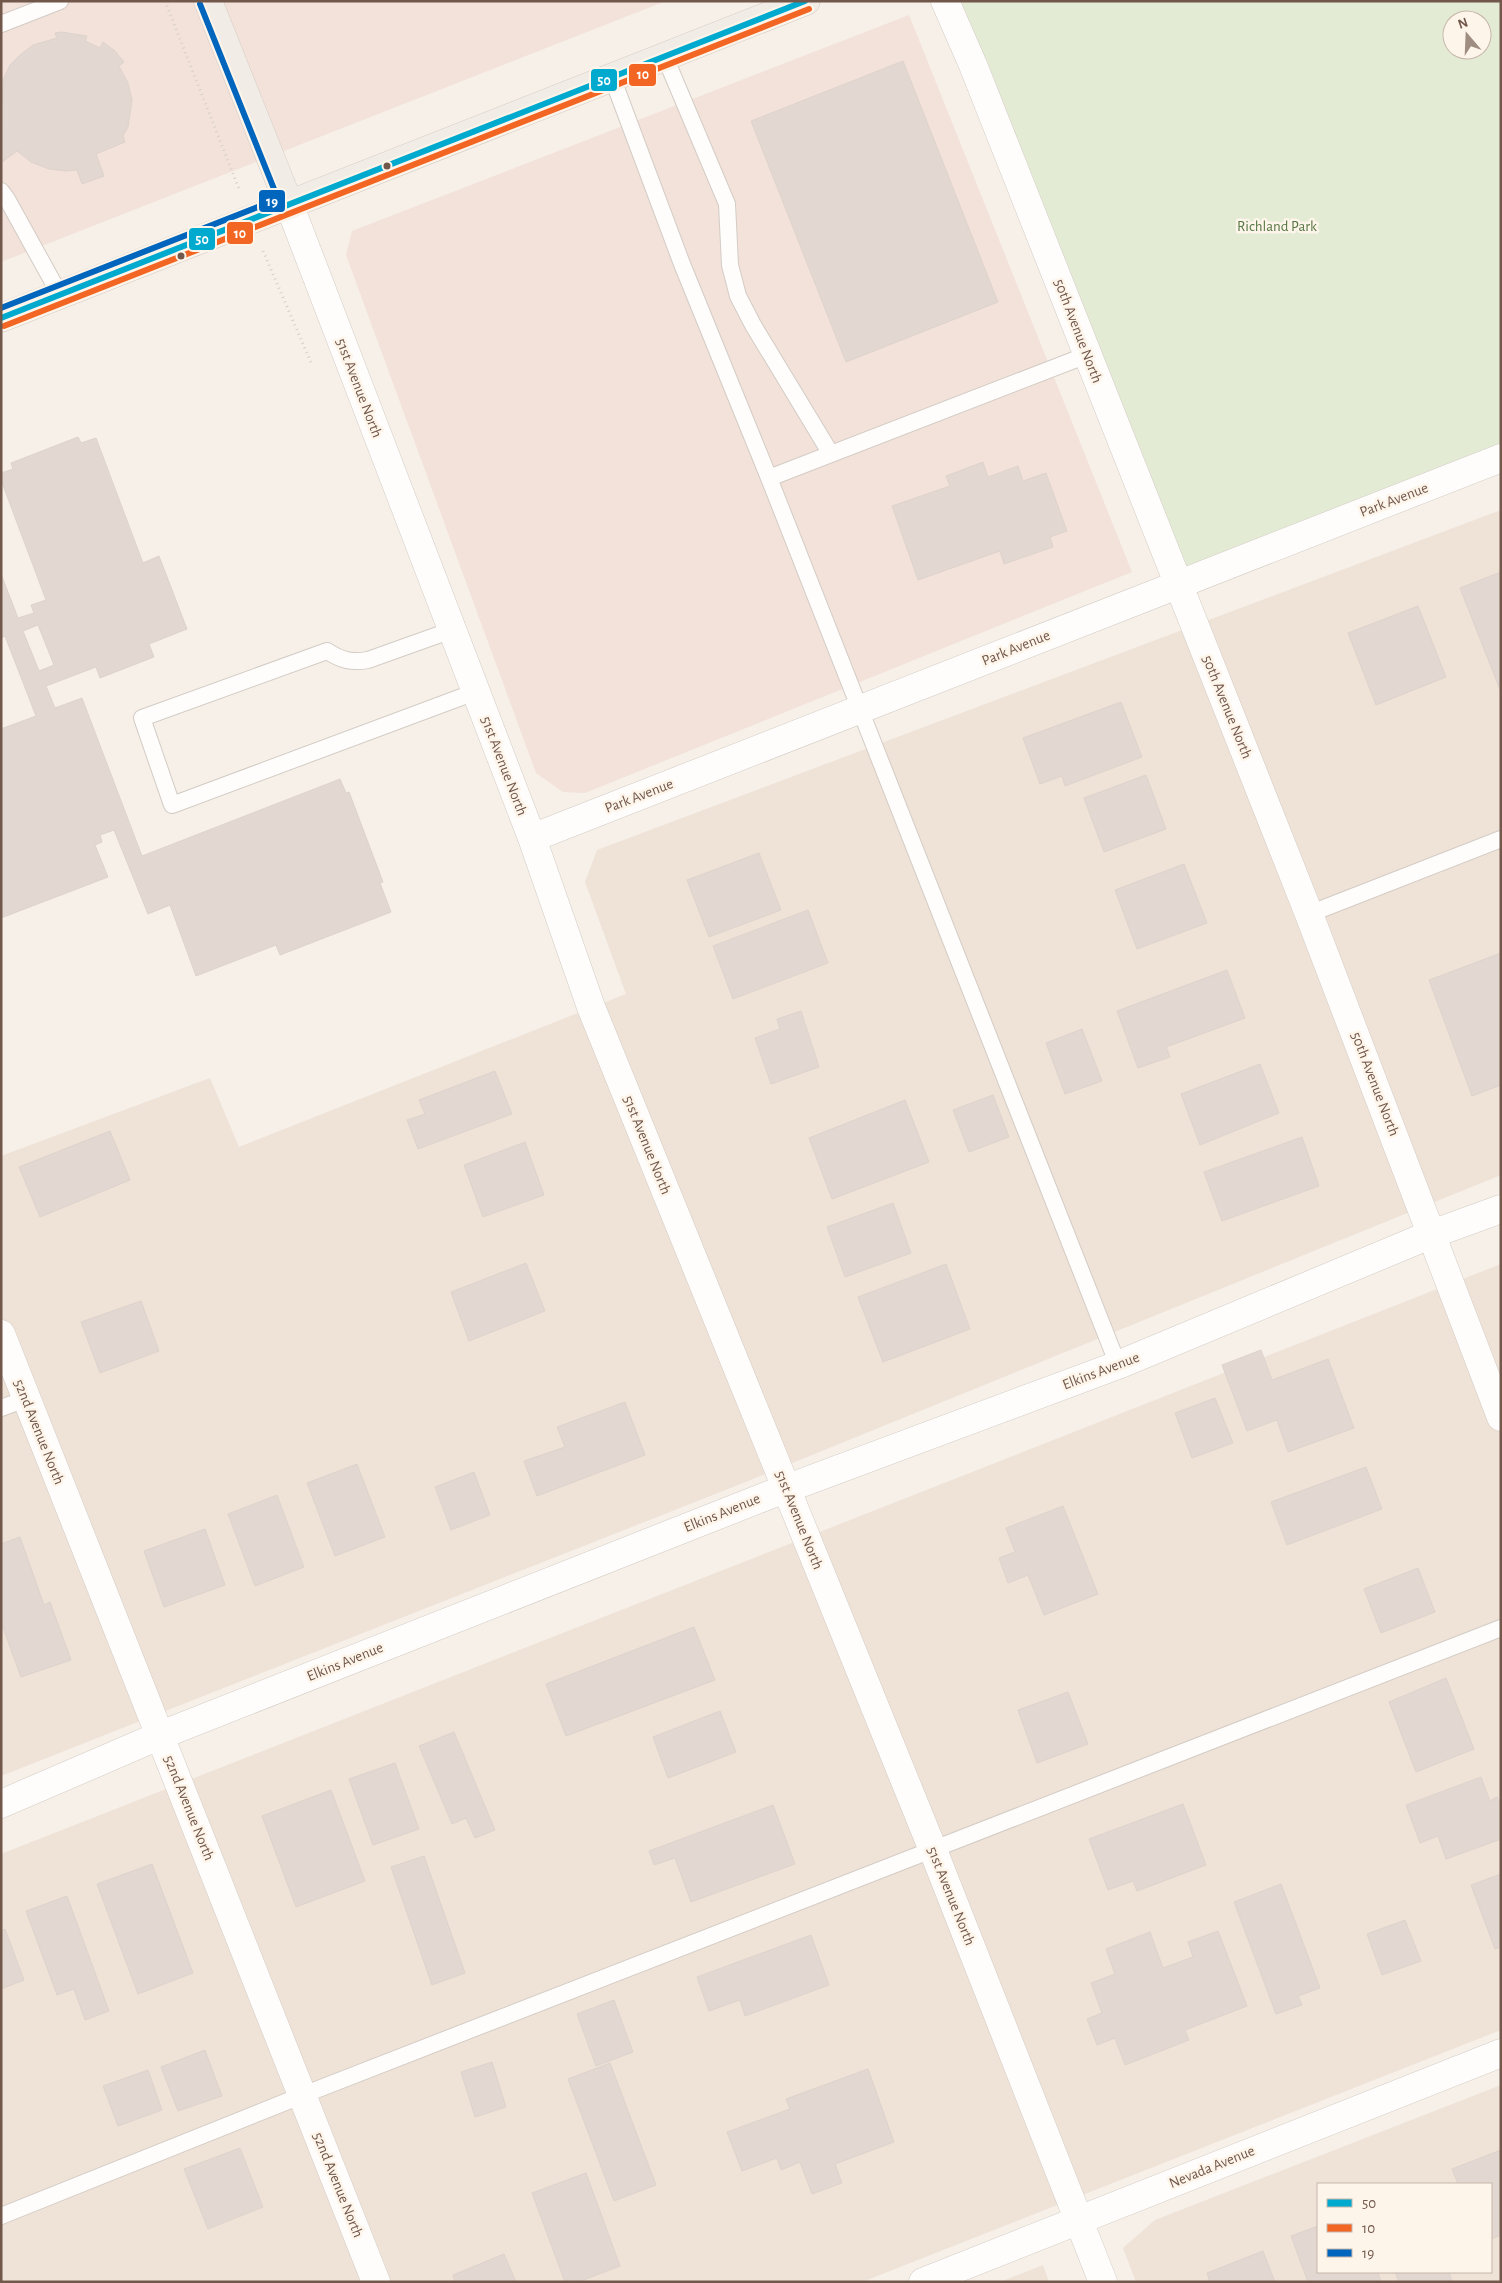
<svg xmlns="http://www.w3.org/2000/svg" width="1502" height="2283" viewBox="0 0 1502 2283" font-family="'Alegreya Sans',sans-serif">
  <style>
    .residential { fill: #efe2d7; fill-rule: evenodd }
    .commercial { fill: #f3e2da }
    .green { fill: #e4ebd5; fill-rule: evenodd }
    .building { fill: #e2d8d1; stroke: #ded3cc; fill-rule: evenodd }
    .lines { fill: none; stroke-linecap: round; stroke-linejoin: round }
    .service-casing { stroke: #d3ccc5; stroke-width: 18 }
    .minor-casing { stroke: #d3ccc5; stroke-width: 29 }
    .primary-casing { stroke: #d5cbc5; stroke-width: 29 }
    .path { stroke: #d6cfca; stroke-width: 3; stroke-dasharray: 1 4; stroke-linecap: butt }
    .service { stroke: #fefdfc; stroke-width: 16 }
    .minor { stroke: #fefdfc; stroke-width: 28 }
    .primary { stroke: #f1ece5; stroke-width: 28 }
    .bus-1-casing { stroke: #fef5ea; stroke-width: 10 }
    .bus-2-casing { stroke: #fef5ea; stroke-width: 10 }
    .bus-3-casing { stroke: #fef5ea; stroke-width: 10 }
    .bus-1 { stroke: #00a9ce; stroke-width: 6 }
    .bus-2 { stroke: #f26522; stroke-width: 6 }
    .bus-3 { stroke: #0065bd; stroke-width: 6 }
    .bus-dot { fill: #72574b; stroke: #fef5ea; stroke-width: 2 }
    .labels { text-anchor: middle; dominant-baseline: central; stroke-width: 5; stroke-linejoin: round; paint-order: stroke }
    .park-label { font-size: 15px; fill: #567744; stroke: #fef5ea }
    .street-label { font-size: 15px; fill: #72574b; stroke: #fef5ea }
    .line-badge { stroke: #fef5ea; stroke-width: 2 }
    .badge-label { font-size: 14px; text-anchor: middle; font-weight: bold; fill: #fff }
  </style>
  <rect width="100%" height="100%" fill="#f6f0e9"/>
  <path class="residential" d="M1501,510V1175L728,1489L1,1776V1156L210,1078L239,1147L626,994L585,882L597,850Z
    M1501,1264V2030L862,2282H1V1854Z
    M1501,2085V2282H1136L1123,2248L1155,2220ZM1318,2184H1491V2272H1318Z
    M1043,2265L1049,2282H1000Z"/>
  <path class="commercial" d="M1,1H666L1,262Z
    M909,15L1132,572L585,793L563,792L536,773L346,255L352,231Z"/>
  <path class="green" d="M945,1H1501V458L1178,584ZM1452,20H1482V50H1452Z"/>
  <path class="building" d="M61,32L87,36L85,41L100,48L103,42L115,51L124,62L119,66L128,83L132,100L128,127L123,136L125,142L96,154L104,176L82,184L77,170L66,171L49,169L31,162L17,151L1,163L3,80L10,65L20,55L33,45L57,38L55,33Z
    M903,61L998,302L846,362L751,121Z
    M78,437L81,443L96,438L143,563L159,556L187,629L149,644L154,657L100,678L96,667L46,686L55,708L82,698L142,856L340,779L346,793L349,792L383,882L380,883L391,912L280,955L276,945L196,976L170,905L148,914L114,830L100,835L102,842L95,845L108,877L1,918V729L36,716L5,636L1,638V574L18,618L34,613L31,605L46,600L1,480V473L13,469L11,463ZM38,625L54,665L39,671L23,631Z
    M983,462L988,477L1018,466L1023,481L1046,473L1067,531L1050,537L1053,547L1004,564L1000,551L918,580L892,506L950,486L946,476Z
    M1501,572V692L1460,588Z
    M1418,606L1446,677L1376,705L1348,633Z
    M1121,702L1142,757L1065,786L1062,776L1040,784L1023,738Z
    M1146,775L1166,829L1104,852L1084,798Z
    M759,853L781,910L709,937L687,880Z
    M1184,864L1207,923L1137,949L1115,890Z
    M808,910L828,963L733,999L713,946Z
    M1501,953V1085L1472,1096L1429,980Z
    M1227,970L1245,1018L1166,1047L1170,1057L1138,1068L1117,1011Z
    M801,1011L819,1067L771,1084L755,1038L780,1029L777,1019Z
    M1082,1029L1102,1081L1065,1094L1046,1043Z
    M1260,1064L1279,1113L1200,1145L1181,1094Z
    M495,1071L512,1114L418,1149L407,1120L425,1114L419,1100Z
    M993,1095L1009,1137L969,1152L953,1110Z
    M905,1100L929,1162L832,1199L809,1138Z
    M110,1131L130,1180L40,1217L19,1167Z
    M1302,1137L1319,1186L1222,1221L1204,1172Z
    M525,1142L544,1195L483,1217L464,1165Z
    M893,1203L911,1253L845,1277L827,1227Z
    M526,1263L545,1311L469,1341L451,1292Z
    M946,1264L970,1329L883,1362L858,1297Z
    M141,1301L159,1351L100,1373L81,1322Z
    M1261,1350L1272,1380L1328,1359L1354,1428L1288,1452L1277,1420L1247,1431L1222,1365Z
    M1215,1398L1233,1443L1192,1458L1175,1413Z
    M625,1402L645,1455L537,1496L524,1461L565,1447L557,1427Z
    M357,1464L385,1537L335,1556L307,1483Z
    M1366,1467L1382,1509L1287,1545L1271,1502Z
    M474,1472L490,1515L451,1530L435,1487Z
    M277,1495L304,1567L255,1586L228,1514Z
    M1063,1506L1098,1594L1044,1615L1028,1575L1008,1583L999,1558L1015,1552L1006,1528Z
    M205,1529L225,1585L164,1607L144,1551Z
    M20,1537L44,1605L50,1602L71,1660L21,1677L1,1622V1544Z
    M1418,1568L1435,1612L1381,1633L1364,1589Z
    M694,1627L715,1680L566,1736L546,1684Z
    M1446,1678L1474,1749L1416,1772L1389,1702Z
    M1068,1692L1088,1744L1037,1763L1018,1710Z
    M720,1711L736,1752L668,1778L653,1737Z
    M454,1732L495,1830L475,1838L466,1818L452,1824L419,1746Z
    M395,1763L419,1829L373,1845L349,1779Z
    M1481,1777L1490,1801L1497,1797L1501,1806V1839L1446,1859L1438,1836L1420,1843L1406,1805Z
    M331,1790L365,1881L296,1907L262,1816Z
    M1183,1804L1206,1865L1137,1891L1133,1881L1108,1890L1089,1839Z
    M773,1805L795,1864L691,1902L675,1858L654,1865L649,1851Z
    M424,1856L465,1973L432,1985L391,1867Z
    M152,1864L193,1973L138,1994L97,1884Z
    M1501,1874V1947L1495,1949L1471,1885Z
    M1281,1884L1320,1988L1298,1996L1302,2005L1276,2014L1234,1902Z
    M67,1896L109,2011L85,2020L74,1989L57,1995L26,1911Z
    M1405,1920L1421,1961L1382,1975L1367,1934Z
    M5,1929L24,1980L1,1989V1931Z
    M1218,1931L1247,2006L1185,2030L1189,2040L1125,2065L1115,2038L1097,2045L1087,2019L1102,2013L1091,1983L1115,1974L1106,1949L1150,1932L1163,1968L1193,1957L1188,1942Z
    M811,1935L829,1985L745,2016L740,2000L709,2011L697,1977Z
    M614,2000L633,2052L596,2066L577,2014Z
    M205,2050L222,2096L178,2111L161,2067Z
    M492,2062L506,2107L475,2117L461,2072Z
    M610,2063L656,2185L614,2201L568,2079Z
    M868,2069L894,2142L835,2164L842,2183L812,2194L800,2162L781,2170L777,2158L742,2171L727,2132L790,2109L786,2099Z
    M148,2070L162,2110L118,2126L103,2086Z
    M240,2148L263,2207L208,2229L184,2169Z
    M1501,2150V2235L1491,2239V2184H1458L1452,2169Z
    M586,2173L620,2266L578,2282H565L532,2193Z
    M1318,2226V2272H1378L1381,2282H1308L1291,2236Z
    M1263,2251L1275,2282H1210L1207,2273Z
    M504,2254L516,2282H455L453,2275Z
    M1395,2272H1449L1452,2282H1399Z"/>
  <g class="lines">
    <defs>
      <path id="service" d="M1,24L60,1
        M665,57L727,204L730,265L738,296L753,325L831,454
        M612,77L682,264L769,478L1087,355
        M1,191L7,199L60,295
        M769,478L1118,1365
        M452,630L368,660C351,663 341,660 327,651L142,718L172,805L475,692
        M1309,914L1501,839
        M1,1408L26,1399
        M1,2216L303,2095L1501,1628"/>
      <path id="minor" d="M945,1L973,65L1309,914L1501,1417
        M289,204L532,838L591,1007L933,1850L1103,2282
        M532,838L1501,458
        M1,1334L376,2282
        M1,1804L161,1735L764,1497L1118,1365L1432,1234L1501,1209
        M923,2282L1501,2053"/>
      <path id="primary" d="M208,1L289,204
        M1,318L806,1"/>
    </defs>
    <use href="#service" class="service-casing"/>
    <use href="#minor" class="minor-casing"/>
    <use href="#primary" class="primary-casing"/>
    <path class="path" d="M165,1L239,189
      M263,251L312,365"/>
    <use href="#service" class="service"/>
    <use href="#minor" class="minor"/>
    <use href="#primary" class="primary"/>
    <defs>
      <path id="bus-1" d="M1,318L805,1"/>
      <path id="bus-2" d="M4,326L809,9"/>
      <path id="bus-3" d="M1,308L278,199L200,4"/>
    </defs>
    <use href="#bus-1" class="bus-1-casing"/>
    <use href="#bus-2" class="bus-2-casing"/>
    <use href="#bus-3" class="bus-3-casing"/>
    <use href="#bus-1" class="bus-1"/>
    <use href="#bus-2" class="bus-2"/>
    <use href="#bus-3" class="bus-3"/>
  </g>
  <g class="bus-dot">
    <circle cx="387" cy="166" r="4.5"/>
    <circle cx="181" cy="256" r="4.5"/>
  </g>
  <g class="labels">
    <g class="park-label">
      <text x="1277" y="226">Richland Park</text>
    </g>
    <g class="street-label">
      <text transform="translate(1078 331) rotate(69)">50th Avenue North</text>
      <text transform="translate(359 388) rotate(69)">51st Avenue North</text>
      <text transform="translate(1394 500) rotate(-21)">Park Avenue</text>
      <text transform="translate(1016 648) rotate(-22)">Park Avenue</text>
      <text transform="translate(1227 707) rotate(68)">50th Avenue North</text>
      <text transform="translate(504 766) rotate(69)">51st Avenue North</text>
      <text transform="translate(639 796) rotate(-21)">Park Avenue</text>
      <text transform="translate(1375 1084) rotate(69)">50th Avenue North</text>
      <text transform="translate(647 1145) rotate(68)">51st Avenue North</text>
      <text transform="translate(1101 1371) rotate(-21)">Elkins Avenue</text>
      <text transform="translate(39 1432) rotate(68)">52nd Avenue North</text>
      <text transform="translate(722 1513) rotate(-22)">Elkins Avenue</text>
      <text transform="translate(799 1520) rotate(68)">51st Avenue North</text>
      <text transform="translate(345 1662) rotate(-22)">Elkins Avenue</text>
      <text transform="translate(189 1808) rotate(68)">52nd Avenue North</text>
      <text transform="translate(951 1896) rotate(68)">51st Avenue North</text>
      <text transform="translate(1212 2167) rotate(-22)">Nevada Avenue</text>
      <text transform="translate(338 2185) rotate(68)">52nd Avenue North</text>
    </g>
  </g>
  <g class="line-badge">
    <rect x="628" y="63" width="29" height="24" rx="5" fill="#f26522"/>
    <rect x="590" y="68" width="28" height="24" rx="5" fill="#00a9ce"/>
    <rect x="258" y="189" width="28" height="24" rx="5" fill="#0065bd"/>
    <rect x="226" y="221" width="28" height="24" rx="5" fill="#f26522"/>
    <rect x="188" y="227" width="28" height="24" rx="5" fill="#00a9ce"/>
  </g>
  <g class="badge-label">
    <text x="643" y="79">10</text>
    <text x="604" y="85">50</text>
    <text x="272" y="206">19</text>
    <text x="240" y="238">10</text>
    <text x="202" y="244">50</text>
  </g>
  <rect width="1502" height="2283" fill="none" stroke="#72574b" stroke-width="5"/>
  <rect x="1317" y="2183" width="175" height="90" fill="#fef5ea" stroke="#c6b6aa"/>
  <rect x="1327" y="2199" width="25" height="8" fill="#00a9ce" stroke="#c6b6aa"/>
  <text x="1362" y="2208" font-size="15" fill="#72574b">50</text>
  <rect x="1327" y="2224" width="25" height="8" fill="#f26522" stroke="#c6b6aa"/>
  <text x="1362" y="2233" font-size="15" fill="#72574b">10</text>
  <rect x="1327" y="2249" width="25" height="8" fill="#0065bd" stroke="#c6b6aa"/>
  <text x="1362" y="2258" font-size="15" fill="#72574b">19</text>
  <g transform="translate(1467 35) rotate(341)"><circle r="24" fill="#fef5ea" stroke="#c6b6aa"/>
  <path d="M0-4L9 19L0 12L-9 19Z" fill="#a08d82"/>
  <text y="-8" font-size="14" font-weight="bold" text-anchor="middle" fill="#72574b">N</text>
  </g>
</svg>
